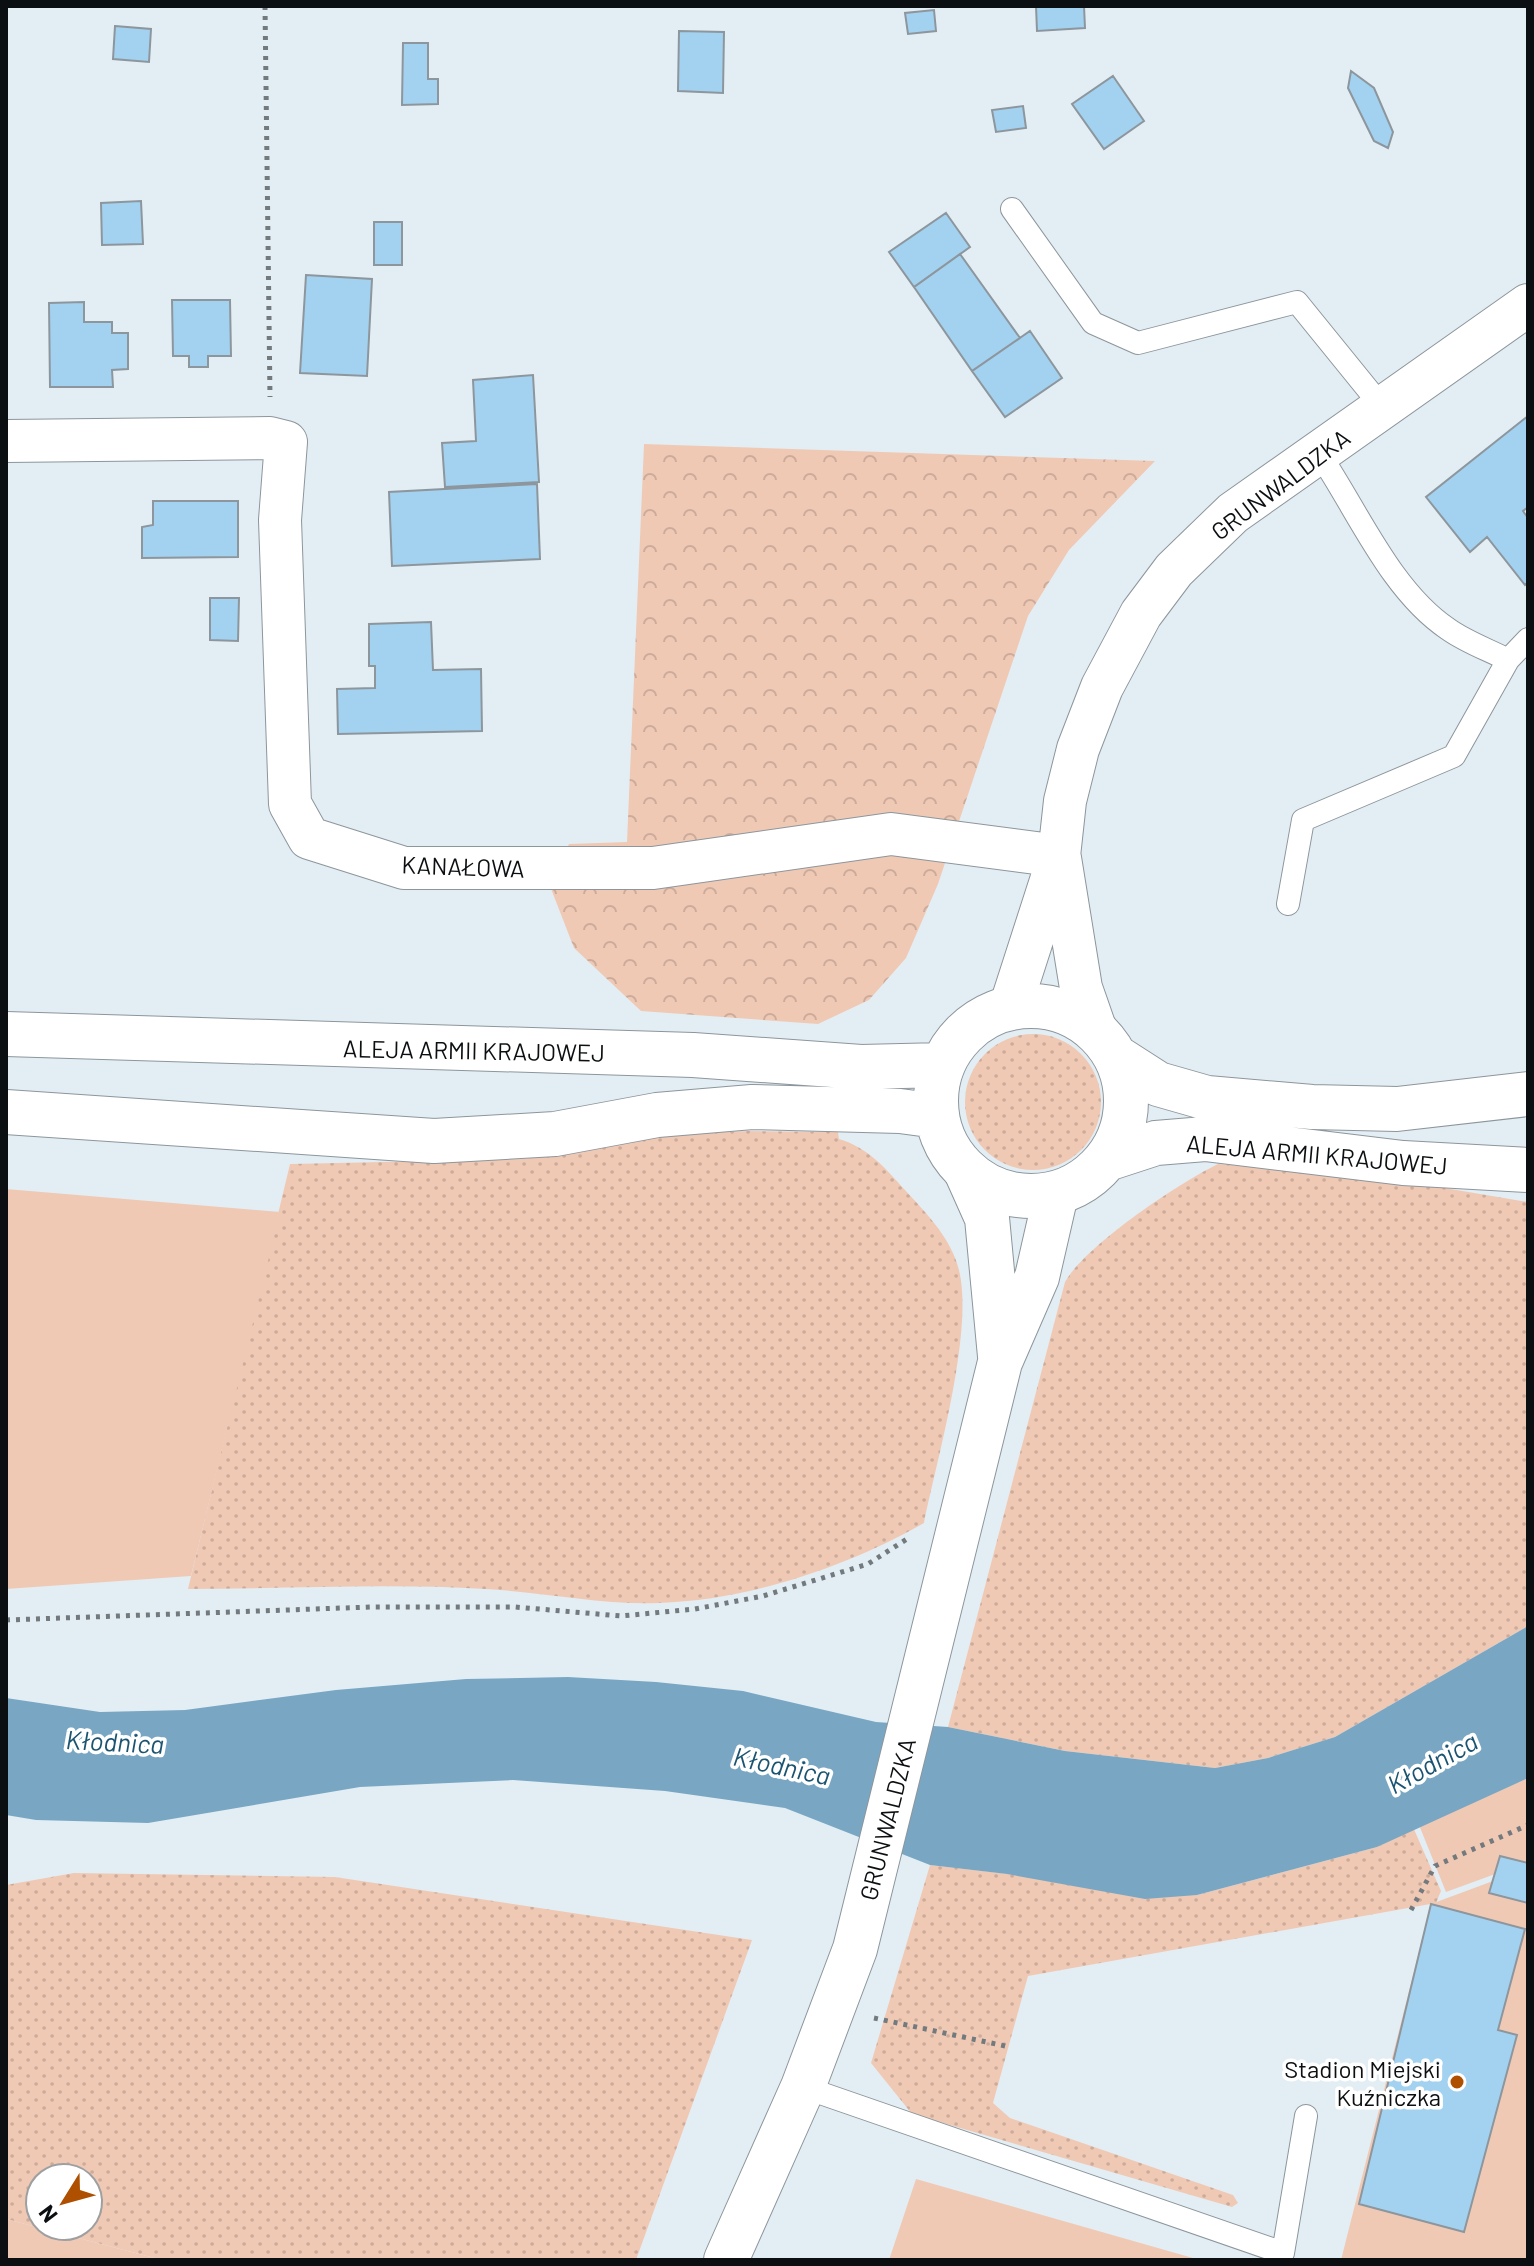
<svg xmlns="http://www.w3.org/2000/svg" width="1534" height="2266" viewBox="0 0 1534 2266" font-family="Barlow,sans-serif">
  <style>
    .grass { fill: url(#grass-dots); fill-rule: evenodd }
    .forest { fill: url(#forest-crowns) }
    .garden { fill: #f0c9b5 }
    .water { fill: #79a7c3 }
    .building { fill: #a3d2f0; stroke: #8d969d; stroke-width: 2 }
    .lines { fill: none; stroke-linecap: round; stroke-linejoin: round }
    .service-casing { stroke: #8c969c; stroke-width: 24 }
    .minor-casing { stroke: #8c969c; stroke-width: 44 }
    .tertiary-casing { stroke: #8c969c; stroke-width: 46 }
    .primary-casing { stroke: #8c969c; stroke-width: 46 }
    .path { stroke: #737a7e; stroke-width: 5; stroke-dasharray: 4 6; stroke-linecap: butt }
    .service { stroke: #fff; stroke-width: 22 }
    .minor { stroke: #fff; stroke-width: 42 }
    .tertiary { stroke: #fff; stroke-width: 44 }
    .primary { stroke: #fff; stroke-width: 44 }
    .poi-dot { fill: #ae5000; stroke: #fff; stroke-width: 3 }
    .labels { text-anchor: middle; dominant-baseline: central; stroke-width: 7; stroke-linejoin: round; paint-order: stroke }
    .street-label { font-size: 24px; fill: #0c0f11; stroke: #fff }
    .poi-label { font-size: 24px; fill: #0c0f11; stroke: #fff; text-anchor: end }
    .water-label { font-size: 26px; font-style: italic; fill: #1b5471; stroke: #fff }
  </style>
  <defs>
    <pattern id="grass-dots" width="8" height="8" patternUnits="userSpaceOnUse" patternTransform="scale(2)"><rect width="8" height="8" fill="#f0c9b5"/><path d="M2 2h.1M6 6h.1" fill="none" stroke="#cdab9b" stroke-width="1.8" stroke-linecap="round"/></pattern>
    <pattern id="forest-crowns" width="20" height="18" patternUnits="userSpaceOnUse" patternTransform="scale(2)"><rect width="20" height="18" fill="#f0c9b5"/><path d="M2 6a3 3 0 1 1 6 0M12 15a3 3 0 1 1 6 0" fill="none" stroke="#cdab9b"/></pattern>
  </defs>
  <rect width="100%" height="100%" fill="#e3eef4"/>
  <path class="grass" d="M965 1102a68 68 0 1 1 136 0a68 68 0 1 1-136 0Z
    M748,1131L838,1132L839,1139C869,1148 885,1168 905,1190C927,1214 951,1238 959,1270C974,1331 937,1460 924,1523C847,1567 749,1600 659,1603C601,1605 543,1592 485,1589C387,1583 286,1589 188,1589L290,1164L524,1159L671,1134Z
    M1218,1164L1368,1175L1528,1202V1626L1335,1737L1268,1758L1215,1768L1065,1751L948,1727L1065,1282C1086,1245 1179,1183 1218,1164Z
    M1413,1827L1441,1891L1436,1903L1028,1976L993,2103L1010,2118L1233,2195L1238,2203L1232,2207L912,2114L871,2063L930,1865L1197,1895L1377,1847Z
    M74,1873L335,1877L752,1940L636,2260H162L6,2219V1885ZM40,2178H88V2226H40Z"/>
  <path class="forest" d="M644,444L1155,461L1069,550L1028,616L938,884L906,958L869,1000L818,1024L641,1011L574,948L548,881L569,844L627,842Z"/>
  <path class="garden" d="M6,1189L280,1212L191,1576L6,1589Z
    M1528,1778V1862L1446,1892L1419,1825Z
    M1528,1868V2260H1341L1431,1904Z
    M916,2179L1200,2260H889Z
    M6,2219L162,2260H6Z"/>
  <path class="water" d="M1528,1626V1778L1377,1847L1197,1895L1145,1899L1007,1874L930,1865L785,1808L665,1791L513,1780L360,1787L148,1823L36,1820L6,1815V1698L100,1712L185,1710L336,1690L466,1679L568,1677L656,1682L743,1691L876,1722L948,1727L1065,1751L1215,1768L1268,1758L1335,1737Z"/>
  <path class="building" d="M1036,6H1084L1085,28L1037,31Z
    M934,10L936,31L908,34L905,13Z
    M115,26L151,29L149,62L113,59Z
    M679,31L724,32L723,93L678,91Z
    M403,43H428V79H438V104L402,105Z
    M1351,71L1374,88L1393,132L1388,148L1374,141L1348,88Z
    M1113,76L1144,121L1104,149L1072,104Z
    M1023,106L1026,128L996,132L992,110Z
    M141,201L143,244L102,245L101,203Z
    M946,213L970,247L914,287L889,252Z
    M374,222H402V265H374Z
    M960,254L1020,338L972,371L914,287Z
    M306,275L372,279L367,376L300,373Z
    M172,300H230L231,356H208V367H189V356H173Z
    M84,302V322H112V333H128V369L112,370L113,387H50L49,303Z
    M1030,331L1062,378L1005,417L972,371Z
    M533,375L539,482L445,487L442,443L476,441L473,380Z
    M1528,416V507L1523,511L1528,518V582L1525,585L1487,537L1470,552L1426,497Z
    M537,484L540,559L392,566L389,492Z
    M153,501H238V557L142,558V527L153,525Z
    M210,598H239L238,641L210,640Z
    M431,622L433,670L481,669L482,731L338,734L337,689L375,688V666H369V624Z
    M1500,1856L1528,1863V1903L1489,1893Z
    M1431,1904L1525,1929L1498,2030L1517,2035L1464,2232L1359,2204Z"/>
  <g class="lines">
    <defs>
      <path id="service" d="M1012,209L1093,323L1138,343L1297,302L1383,408
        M1318,452C1357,509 1390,590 1448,629C1466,642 1489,650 1508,660L1528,639
        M1288,904L1303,820L1454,756L1508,660
        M803,2087L1283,2253L1306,2116"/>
      <path id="minor" d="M6,441L270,438L286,442L280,520L290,804L309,838L404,868H653L891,834L1059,856
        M1060,858L1081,988L1096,1031
        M1010,1008L1059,856L1065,801L1078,749L1102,687L1141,614L1174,570L1233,513L1528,305"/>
      <path id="tertiary" d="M966,1171L987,1218L1000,1356
        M726,2260L803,2087L855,1949L1000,1362L1037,1277L1056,1194"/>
      <path id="primary" d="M936 1101a95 95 0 1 1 190 0a95 95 0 1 1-190 0Z
        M6,1034L693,1055L861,1067L943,1065
        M1116,1057L1158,1084L1207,1098L1312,1107L1397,1109L1528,1094
        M6,1112L434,1141L555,1134L657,1115L752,1107L900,1111L937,1116
        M1107,1159L1156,1143L1205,1139L1403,1163L1528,1170"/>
    </defs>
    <use href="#service" class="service-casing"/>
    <use href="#minor" class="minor-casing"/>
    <use href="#tertiary" class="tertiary-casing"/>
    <use href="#primary" class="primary-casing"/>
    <path class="path" d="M265,6L270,397
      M6,1620L371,1607H515L621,1616L695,1609L763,1596L868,1564L910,1537
      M1411,1910L1435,1866L1528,1825
      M874,2018L1010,2047"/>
    <use href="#service" class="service"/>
    <use href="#minor" class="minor"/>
    <use href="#tertiary" class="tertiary"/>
    <use href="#primary" class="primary"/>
  </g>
  <circle class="poi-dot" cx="1457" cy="2082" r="8"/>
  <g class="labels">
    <g class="street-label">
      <text transform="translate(1280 484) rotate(-37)">GRUNWALDZKA</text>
      <text transform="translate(463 866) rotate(2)">KANAŁOWA</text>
      <text transform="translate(474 1050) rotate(1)">ALEJA ARMII KRAJOWEJ</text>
      <text transform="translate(1317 1154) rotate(5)">ALEJA ARMII KRAJOWEJ</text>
      <text transform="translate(887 1819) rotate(-76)">GRUNWALDZKA</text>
    </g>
    <g class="poi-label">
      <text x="1441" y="2068">Stadion Miejski<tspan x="1441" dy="28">Kuźniczka</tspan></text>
    </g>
    <g class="water-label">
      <text transform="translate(115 1741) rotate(3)">Kłodnica</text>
      <text transform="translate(1432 1762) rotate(-29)">Kłodnica</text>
      <text transform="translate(782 1765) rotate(12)">Kłodnica</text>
    </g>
  </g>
  <rect width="1534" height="2266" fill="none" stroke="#0c0f11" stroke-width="16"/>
  <g transform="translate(64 2202) rotate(233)"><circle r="38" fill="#ffffff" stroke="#9e9fa0" stroke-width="2"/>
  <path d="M0-6L14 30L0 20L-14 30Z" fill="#ae5000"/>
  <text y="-12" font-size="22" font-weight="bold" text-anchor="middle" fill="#0c0f11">N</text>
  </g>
</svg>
